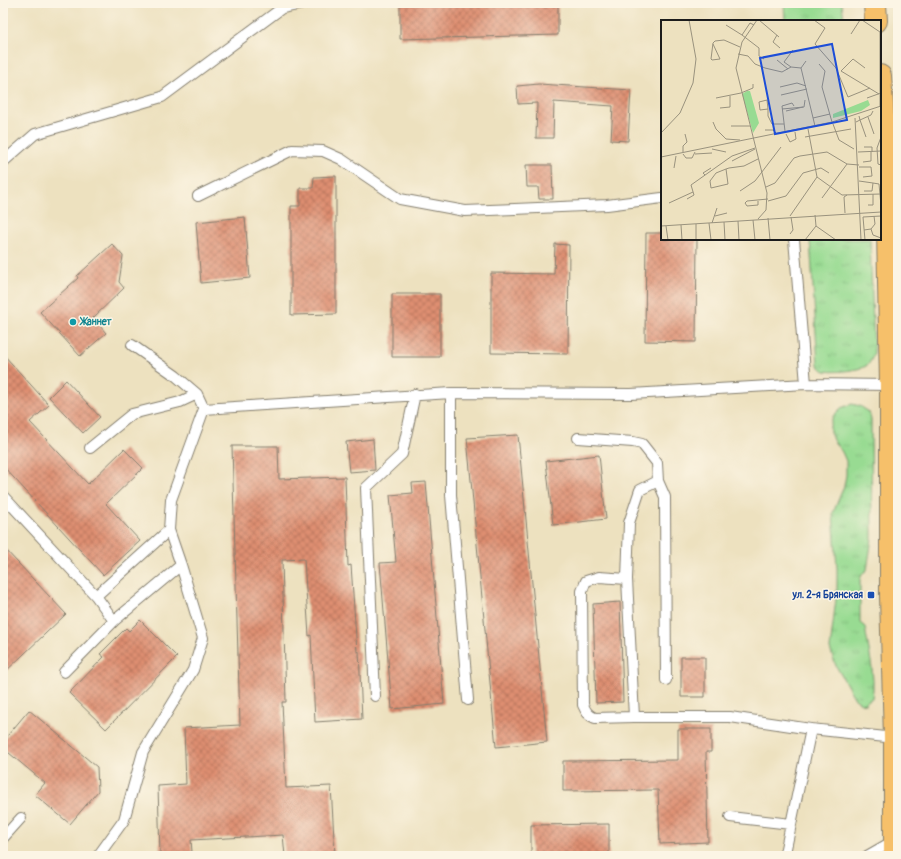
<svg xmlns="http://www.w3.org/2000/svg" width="901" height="859" viewBox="0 0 901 859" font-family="Pangolin,sans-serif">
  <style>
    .grass { fill: url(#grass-tufts); stroke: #5a7c57 }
    .building { fill: url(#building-cross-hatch) }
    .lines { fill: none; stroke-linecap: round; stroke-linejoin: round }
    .service-casing { stroke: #847e6e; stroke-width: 12 }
    .primary-casing { stroke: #847e6e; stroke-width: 24 }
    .service { stroke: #fff; stroke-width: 10 }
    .primary { stroke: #f6c06b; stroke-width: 22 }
    .culture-dot { fill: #0f9aa8; stroke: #fcf5e5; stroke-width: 1.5 }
    .transit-dot { fill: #1a4fb4; stroke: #fcf5e5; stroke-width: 1.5 }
    .labels { text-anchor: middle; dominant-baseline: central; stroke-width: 3; stroke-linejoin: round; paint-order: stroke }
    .culture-label { font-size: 10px; font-weight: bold; fill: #0d838f; stroke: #fcf5e5; text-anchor: start }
    .transit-label { font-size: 10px; font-weight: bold; fill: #164399; stroke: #fcf5e5; text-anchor: end }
    .inset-road { fill: none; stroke: #99927e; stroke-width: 1 }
    .view { fill: #1d4ed8; fill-opacity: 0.15; stroke: #1d4ed8; stroke-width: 2 }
    .inset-edge { fill: none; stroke: #1c1c1c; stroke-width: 2 }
  </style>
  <defs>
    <pattern id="grass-tufts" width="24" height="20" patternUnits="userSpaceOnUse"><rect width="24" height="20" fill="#98db92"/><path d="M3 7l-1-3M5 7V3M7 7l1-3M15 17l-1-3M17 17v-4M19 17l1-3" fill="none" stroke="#82bb7d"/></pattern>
    <pattern id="building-cross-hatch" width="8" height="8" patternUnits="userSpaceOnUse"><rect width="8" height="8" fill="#de8e71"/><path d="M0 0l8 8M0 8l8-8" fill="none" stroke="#b3735c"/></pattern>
  </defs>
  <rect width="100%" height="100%" fill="#fcf5e5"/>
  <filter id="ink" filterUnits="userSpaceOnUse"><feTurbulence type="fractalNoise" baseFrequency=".025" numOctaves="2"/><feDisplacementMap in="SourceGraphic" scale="8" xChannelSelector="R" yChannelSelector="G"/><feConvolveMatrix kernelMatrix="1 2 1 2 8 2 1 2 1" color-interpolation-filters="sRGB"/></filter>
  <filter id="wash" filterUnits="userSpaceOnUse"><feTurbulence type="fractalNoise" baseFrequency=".012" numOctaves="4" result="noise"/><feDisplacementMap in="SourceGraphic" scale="16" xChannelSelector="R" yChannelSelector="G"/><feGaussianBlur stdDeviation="0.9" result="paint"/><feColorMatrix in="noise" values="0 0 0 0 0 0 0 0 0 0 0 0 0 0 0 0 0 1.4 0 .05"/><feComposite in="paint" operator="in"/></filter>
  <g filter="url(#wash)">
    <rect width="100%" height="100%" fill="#ede1bf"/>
    <path class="grass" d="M784,3H842L844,21H785Z
      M810,239H870L874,353C872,357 871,363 866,366C860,370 833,373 825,371C822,370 820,367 818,365Z
      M852,404L860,406L869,412L871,420L872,538L867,570L863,573L860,579V623L865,627C868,648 876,677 872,698L866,702V704L861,703L855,699L836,666L830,649L837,590V568L833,513L844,486L846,475V461L842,452L833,440L830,432V426L833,416L841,408Z"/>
    <g id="blocks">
      <path class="building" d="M400,3H558V35L400,39Z
        M539,84L631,90L628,141L611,140L613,106L554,102L553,138H536L537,103L518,104L517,86Z
        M526,165H552L553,199H539L538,187H527Z
        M336,176V314L291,315V206H300V188H313L314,177Z
        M245,217L250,278L201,283L196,222Z
        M646,233H662V239H697L696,342L645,341Z
        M112,244L123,256L119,282L124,288L93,318L106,333L80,356L40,312L78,278L77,276Z
        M555,244L569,245L568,354L491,353V273L554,274Z
        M392,294H440V357H392Z
        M3,354L49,405L30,422L88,484L124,449L143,468L106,504L140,541L103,575L3,466Z
        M66,380L100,417L83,433L49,397Z
        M518,435L547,742L496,747L467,438Z
        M373,439L375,470L349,472L346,442Z
        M232,446H278L279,479L345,477L348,566L351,565L357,652L359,651L362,719L315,722L311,635L309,636L304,559L282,560L286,702H282L286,788L331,786L335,856H285L283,835L191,840L192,852L160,855L158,786L186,784L184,728L240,725Z
        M599,455L606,519L553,525L546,461Z
        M426,482L444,704L392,709L380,563L396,562L390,495L413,493L412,483Z
        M3,547L66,614L3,674Z
        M620,602L623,702L596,703L593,604Z
        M140,620L177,657L106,729L69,693L104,657L100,654L126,628L129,631Z
        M681,657H705V697H681Z
        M29,710L97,767L98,791L70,824L35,795L45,783L3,748V741Z
        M678,729H711V752H706L708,842L660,844L658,790L563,791V761L678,760Z
        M609,824V856H531V825Z"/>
    </g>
  </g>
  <g filter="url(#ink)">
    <use href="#blocks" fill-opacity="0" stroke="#847e6e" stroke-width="1"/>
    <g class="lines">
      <defs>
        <path id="service" d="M3,162L35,134L162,97L282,8L307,3
          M198,196L292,150L323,151L341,159L400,199L465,211L607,205L662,198
          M794,239L806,384
          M132,345L176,376L197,394L204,409L451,393L631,394L806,384L891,385
          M451,393V495L468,700
          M578,438L633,442L642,444L657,463L658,481L640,490L629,523L627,579L634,717
          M90,448L132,414L180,402L197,394
          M658,481L665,497L666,680
          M3,496L96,596L169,530L171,500L204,409
          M627,579L599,577L586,581L582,591L583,705C586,712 588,715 595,718L634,717H730L811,729L895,738
          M96,596L114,621
          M64,672L114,621L181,565
          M375,696L366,488L402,454L415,394
          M730,817L791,824
          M3,838L21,818
          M98,856L124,820L143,752L193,670L203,638L181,565L169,530
          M783,856L785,853L811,729
          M867,856L895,840"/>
        <path id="primary" d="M875,3L876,21
          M880,76L887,176L891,385V596L895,738V856"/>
      </defs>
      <use href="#service" class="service-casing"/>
      <use href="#primary" class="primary-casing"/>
      <use href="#service" class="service"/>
      <use href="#primary" class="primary"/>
    </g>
  </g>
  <circle class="culture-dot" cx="73" cy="322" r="4"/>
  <rect class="transit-dot" x="867" y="591" width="8" height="8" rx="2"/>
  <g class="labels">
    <g class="culture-label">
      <text x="81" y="322">Жаннет</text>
    </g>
    <g class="transit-label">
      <text x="863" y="595">ул. 2-я Брянская</text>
    </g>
  </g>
  <g transform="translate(661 20)">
    <rect width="220" height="220" fill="#ede1bf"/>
    <path d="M86,71H89L98,103L92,113L81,74ZM207,80L209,85L200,91L172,98V94Z" fill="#98db92"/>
    <path class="inset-road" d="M96,0L81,22L75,48L106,173L105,190L97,199M98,0L118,17M153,0L164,8L154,24L175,48L187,77L209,68M201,0L219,12V86M65,5L81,15M93,5L89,3L81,15L98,28V36L103,39M190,14L199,0M116,15L112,22L119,28M52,24L59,39L51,40L50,39L52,23L54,21L63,20L79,27M132,30L123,42L130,47L140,48M77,34L87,36L94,44L104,48L121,52L130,47M116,40L127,49M145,41L140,48L154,106M158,44L164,51L161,67L171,102M204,48L192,39L180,51L218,74M119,67L136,63L145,66M120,75L146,69M55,78L80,73L92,68V64M206,78L220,73M59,88L69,87V76M107,89L106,80L98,82L99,90L107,89V96L111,104H123M121,89L143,87L144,80M125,91L142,87M198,96L199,100L210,95L212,91M207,97L213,114M152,98L169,94M194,98L200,220M52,102L55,109L65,119L79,120M195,102L199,100L205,117M172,104L178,120L193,129M70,106H89M104,110H112L115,113M124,111L121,86L131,83L133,86M0,113L19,93L32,63L35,39L28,0M125,114L129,122L135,119L134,112M144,117L190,109M220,117L216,128L217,144L220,145M203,127H211V132M51,129L65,132M22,132V126L26,122L24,114M197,132L220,131M22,134L25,138H31L34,132M34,134L51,133M0,137L171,102L220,86M71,141L94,129M202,142L210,141V132M186,144L198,145M198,147H210L211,156L202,157M13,148L15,136M65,149L67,164L50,168L49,161L55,153L65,149L68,148L83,146L97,139M0,152V165M44,155L42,153L50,148M156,157L181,175L220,174M198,161L212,163L211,171H203M212,163L218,164L220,186M105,167L114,163L133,138L139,136L166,132L186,144M79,171L94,161L120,127M161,178L186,144M26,179L33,175L30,165L71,136L94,128M97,181V185L86,186L84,183L86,181L107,179M107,181L125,176L142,153L160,148L168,153M8,183L32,172M207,185H212V174M184,193L183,177L186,175M54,196L66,193M129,196L156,157L147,109M107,198L109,220M92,200L94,220M77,201L78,220M63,202L64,220M48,203L50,220M51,203L56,188M35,204V220M20,205L21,220M0,206L220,192M5,206L7,220M155,206L175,220M210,209L214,204L213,196M203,210L210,209L212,215L220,218M129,214L132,210L130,197M144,220L155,206L154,195M204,220L202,197L220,196"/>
    <path class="view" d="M171,24L186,100L114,114L99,38Z"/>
    <rect width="220" height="220" class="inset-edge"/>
  </g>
  <rect width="901" height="859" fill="none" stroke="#fcf5e5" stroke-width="16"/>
</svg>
